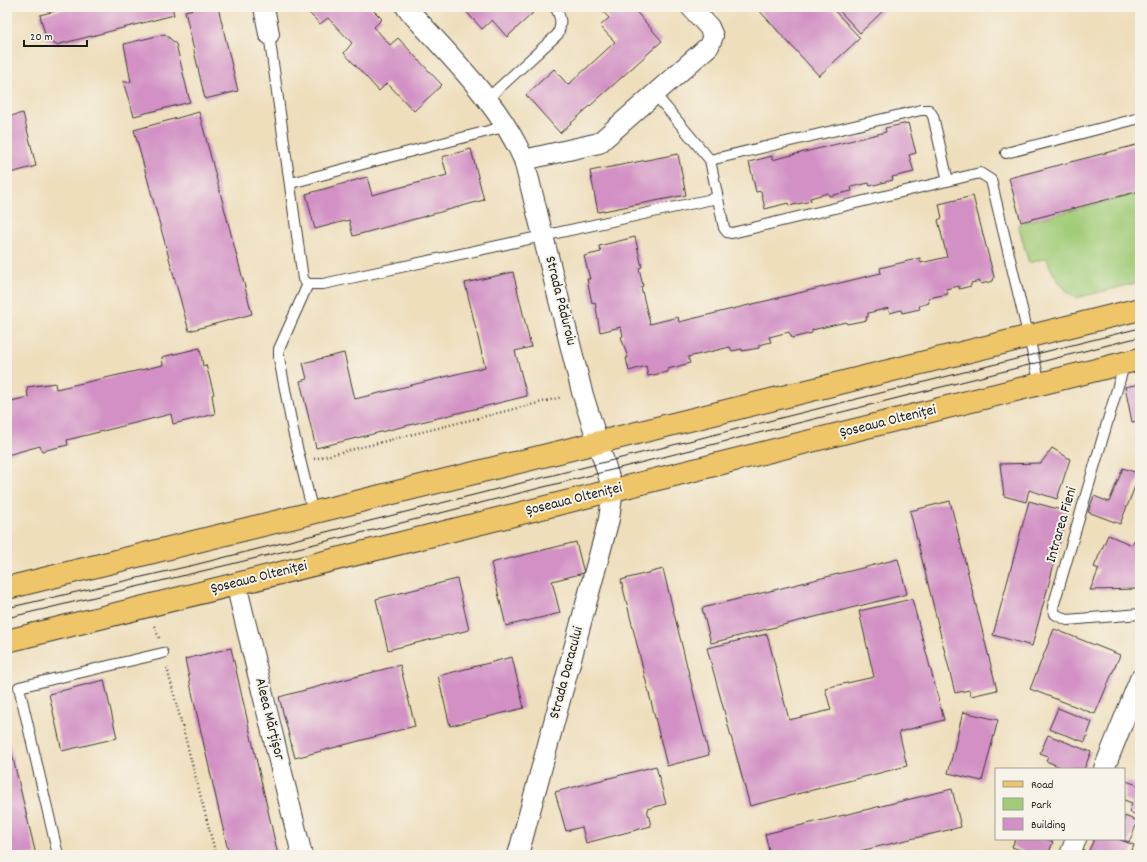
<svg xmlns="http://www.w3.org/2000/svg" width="1147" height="862" viewBox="0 0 1147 862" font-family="Dekko,sans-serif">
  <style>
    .green { fill: #a1cc78; stroke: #5e744a }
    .building { fill: #d290c4 }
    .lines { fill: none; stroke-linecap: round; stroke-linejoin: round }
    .lane-casing { stroke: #3c3934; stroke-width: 12 }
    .street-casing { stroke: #3c3934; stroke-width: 22 }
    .primary-casing { stroke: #3c3934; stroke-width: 24 }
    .path { stroke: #3c3934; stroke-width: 2.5; stroke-dasharray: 1 3; stroke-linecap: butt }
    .lane { stroke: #fff; stroke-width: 10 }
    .street { stroke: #fff; stroke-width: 20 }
    .primary { stroke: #eec569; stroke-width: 22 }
    .tram { stroke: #1c1c1c; stroke-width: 1 }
    .labels { text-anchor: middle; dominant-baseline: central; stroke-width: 4; stroke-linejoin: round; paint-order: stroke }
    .street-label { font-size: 15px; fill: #1c1c1c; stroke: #f7f3e8 }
  </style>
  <rect width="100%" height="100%" fill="#f7f3e8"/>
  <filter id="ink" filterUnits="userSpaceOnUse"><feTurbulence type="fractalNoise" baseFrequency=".025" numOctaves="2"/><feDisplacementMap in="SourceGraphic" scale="8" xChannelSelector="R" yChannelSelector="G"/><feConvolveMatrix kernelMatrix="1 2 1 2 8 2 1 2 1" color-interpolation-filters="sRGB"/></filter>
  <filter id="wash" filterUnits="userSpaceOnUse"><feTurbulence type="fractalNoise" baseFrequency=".012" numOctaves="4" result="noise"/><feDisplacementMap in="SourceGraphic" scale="16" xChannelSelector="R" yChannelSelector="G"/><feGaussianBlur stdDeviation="0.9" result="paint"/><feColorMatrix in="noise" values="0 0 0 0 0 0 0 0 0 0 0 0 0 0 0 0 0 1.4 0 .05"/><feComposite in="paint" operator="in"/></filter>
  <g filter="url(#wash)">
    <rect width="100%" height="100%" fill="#eedebc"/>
    <path class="green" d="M1140,193V282L1076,298C1060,287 1054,276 1046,258L1029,263L1018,224Z"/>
    <g id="blocks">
      <path class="building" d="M70,7H172L174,15L56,45L46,39L40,15Z
        M202,7H218L238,91L205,99L185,11Z
        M303,7H370L382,19L374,27L390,45L398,38L442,85L414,111L387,83L379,91L344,53L352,43L328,18L320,24Z
        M462,7H527L533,13L507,37L492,20L482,29Z
        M599,7H632L662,41L560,133L526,95L554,69L568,85L615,42L600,26L609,18Z
        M756,7H831L860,38L819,76Z
        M836,7H887L860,33Z
        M165,34L176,44L190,102L134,116L123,82H131L124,44Z
        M199,112L252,314L189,331L134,130Z
        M23,113L36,166L7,174V117Z
        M908,123L916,153L909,155L914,172L892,177L893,180L870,186L869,183L851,187L852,191L829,196L828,193L810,198L811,201L789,206L788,203L765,209L761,191L756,192L749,162L772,156V160L886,132L885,128Z
        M1140,144V191L1021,222L1009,178Z
        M471,149L484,200L353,236L349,220L315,229L306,194L367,177L372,195L447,175L442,157Z
        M678,154L686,195L598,212L590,171Z
        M973,196L994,277L993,281L981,284L980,281L971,283V286L959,289V286L946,289L948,294L928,298L929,303L919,306L920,309L902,313L901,310L890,313L889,308L868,313V317H866L867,320L847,324L846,322L812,330V333L792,338L789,332L769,337L771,342L759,345V348L742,351V349L732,351L730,347L688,357L690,363L668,369V372L648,376L646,366L629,371L626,358H628L621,337L623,336L621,327L600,332L595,302L592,303L587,279H590L584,256L601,252L599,246L635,237L642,267L639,268L643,286L641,287L650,324L678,317L679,322L881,273L880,268L920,258L921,263L947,257L938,220L942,218L939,204Z
        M513,272L531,347L515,351L527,396L316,448L300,381L307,379L303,363L344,353L355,399L485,367L465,283Z
        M200,348L203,366L206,365L214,394L212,395L215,414L173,424L171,414L67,440L68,445L42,451L40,446L7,455V402L28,397L27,387L55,383L56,389L163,365L162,357Z
        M1140,384V421L1132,422L1125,387Z
        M1052,448L1070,459L1057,499L1029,490L1026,502L1004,496L1000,464L1041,463Z
        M1123,468L1140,474L1120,524L1088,512L1094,496L1109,502Z
        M950,501L997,690L971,696L969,690L955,693L910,511Z
        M1029,501L1068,512L1032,646L993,635Z
        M1108,535L1132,545L1134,540L1140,542V589L1090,590L1099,569L1094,567Z
        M576,542L584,573L552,581L560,613L506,626L491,563Z
        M898,559L907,594L711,643L702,608Z
        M663,569L709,755L667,766L621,580Z
        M457,579L469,630L388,650L376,599Z
        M912,599L944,720L899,732L907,766L750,806L707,648L767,634L789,720L831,710L825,688L874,677L859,611Z
        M1054,629L1120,655L1095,714L1030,689Z
        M231,648L278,855H229L193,697L185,659Z
        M512,657L524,708L450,726L438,676Z
        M400,665L415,726L295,758L279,697Z
        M104,680L117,738L62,751L49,694Z
        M1058,708L1092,722L1085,742L1049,729Z
        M963,712L998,720L982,781L948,773Z
        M1048,735L1091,752L1084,769H1065L1046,761L1048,756L1040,753Z
        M7,737H8L36,855H7Z
        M656,766L666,804L647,809L651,826L586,843L582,827L566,831L555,792Z
        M1126,781L1140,786V816L1129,812L1132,803L1124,800Z
        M952,789L961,827L843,855H770L765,834Z
        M1124,816L1138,821L1129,842L1121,839H1124Z
        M1015,839H1046L1053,842L1048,855H1034L1012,847Z
        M1094,839H1118L1134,845L1130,855H1087Z"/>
    </g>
  </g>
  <g filter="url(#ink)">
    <use href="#blocks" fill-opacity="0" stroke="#3c3934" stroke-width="1"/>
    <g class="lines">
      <defs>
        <path id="lane" d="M269,34L303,279L308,284H323L717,198
          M655,94L710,160
          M487,99L558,34C562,23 561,17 555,7
          M1006,153L1140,118
          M948,181L933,116L929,110H921L710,160L724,228L727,232L732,233L980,173L991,180L1040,384
          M291,183L507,126
          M308,284L279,349V358L293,431L313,513
          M1125,362L1053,607L1055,614L1067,620L1140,614
          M58,855L19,687L163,653"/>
        <path id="street" d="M264,7L269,34
          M406,7C448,55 498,101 524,160L582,392L613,490L609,519L518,855
          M524,160L599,143L709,46L713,36L709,27L691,7
          M236,584L302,855
          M1104,769L1140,679
          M1070,855L1076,839"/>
        <path id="primary" d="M7,588L1140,309
          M7,641L1140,359"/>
      </defs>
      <use href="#lane" class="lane-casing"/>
      <use href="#street" class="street-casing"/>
      <use href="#primary" class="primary-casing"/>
      <path class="path" d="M314,459L562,397
        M154,626L159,638
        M167,668L216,855"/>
      <use href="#lane" class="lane"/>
      <use href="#street" class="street"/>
      <use href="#primary" class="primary"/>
      <path class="tram" d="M7,608L194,565L1140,328
        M7,618L377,529L1140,337"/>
    </g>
  </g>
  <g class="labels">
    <g class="street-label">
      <text transform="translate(560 301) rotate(76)">Strada Păduroiu</text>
      <text transform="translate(888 422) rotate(-14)">Șoseaua Olteniței</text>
      <text transform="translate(574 500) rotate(-14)">Șoseaua Olteniței</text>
      <text transform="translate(1062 525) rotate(-74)">Intrarea Fieni</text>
      <text transform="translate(259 578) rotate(-14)">Șoseaua Olteniței</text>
      <text transform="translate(567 673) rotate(-75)">Strada Daracului</text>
      <text transform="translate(269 719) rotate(76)">Aleea Mărțișor</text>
    </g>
  </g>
  <rect width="1147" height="862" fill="none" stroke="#f7f3e8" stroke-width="24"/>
  <rect x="995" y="768" width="130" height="72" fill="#f7f3e8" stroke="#9f9d96"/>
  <rect x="1003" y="781" width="20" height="6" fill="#eec569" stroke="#9f9d96"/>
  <text x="1031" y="788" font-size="12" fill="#1c1c1c">Road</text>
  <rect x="1003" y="798" width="20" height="12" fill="#a1cc78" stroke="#9f9d96"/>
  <text x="1031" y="808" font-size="12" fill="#1c1c1c">Park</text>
  <rect x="1003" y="818" width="20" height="12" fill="#d290c4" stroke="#9f9d96"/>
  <text x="1031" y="828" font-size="12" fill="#1c1c1c">Building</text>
  <path d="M24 40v6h63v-6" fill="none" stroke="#1c1c1c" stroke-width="2"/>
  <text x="30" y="40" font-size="12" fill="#1c1c1c" stroke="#f7f3e8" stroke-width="3" paint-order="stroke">20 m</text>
</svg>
